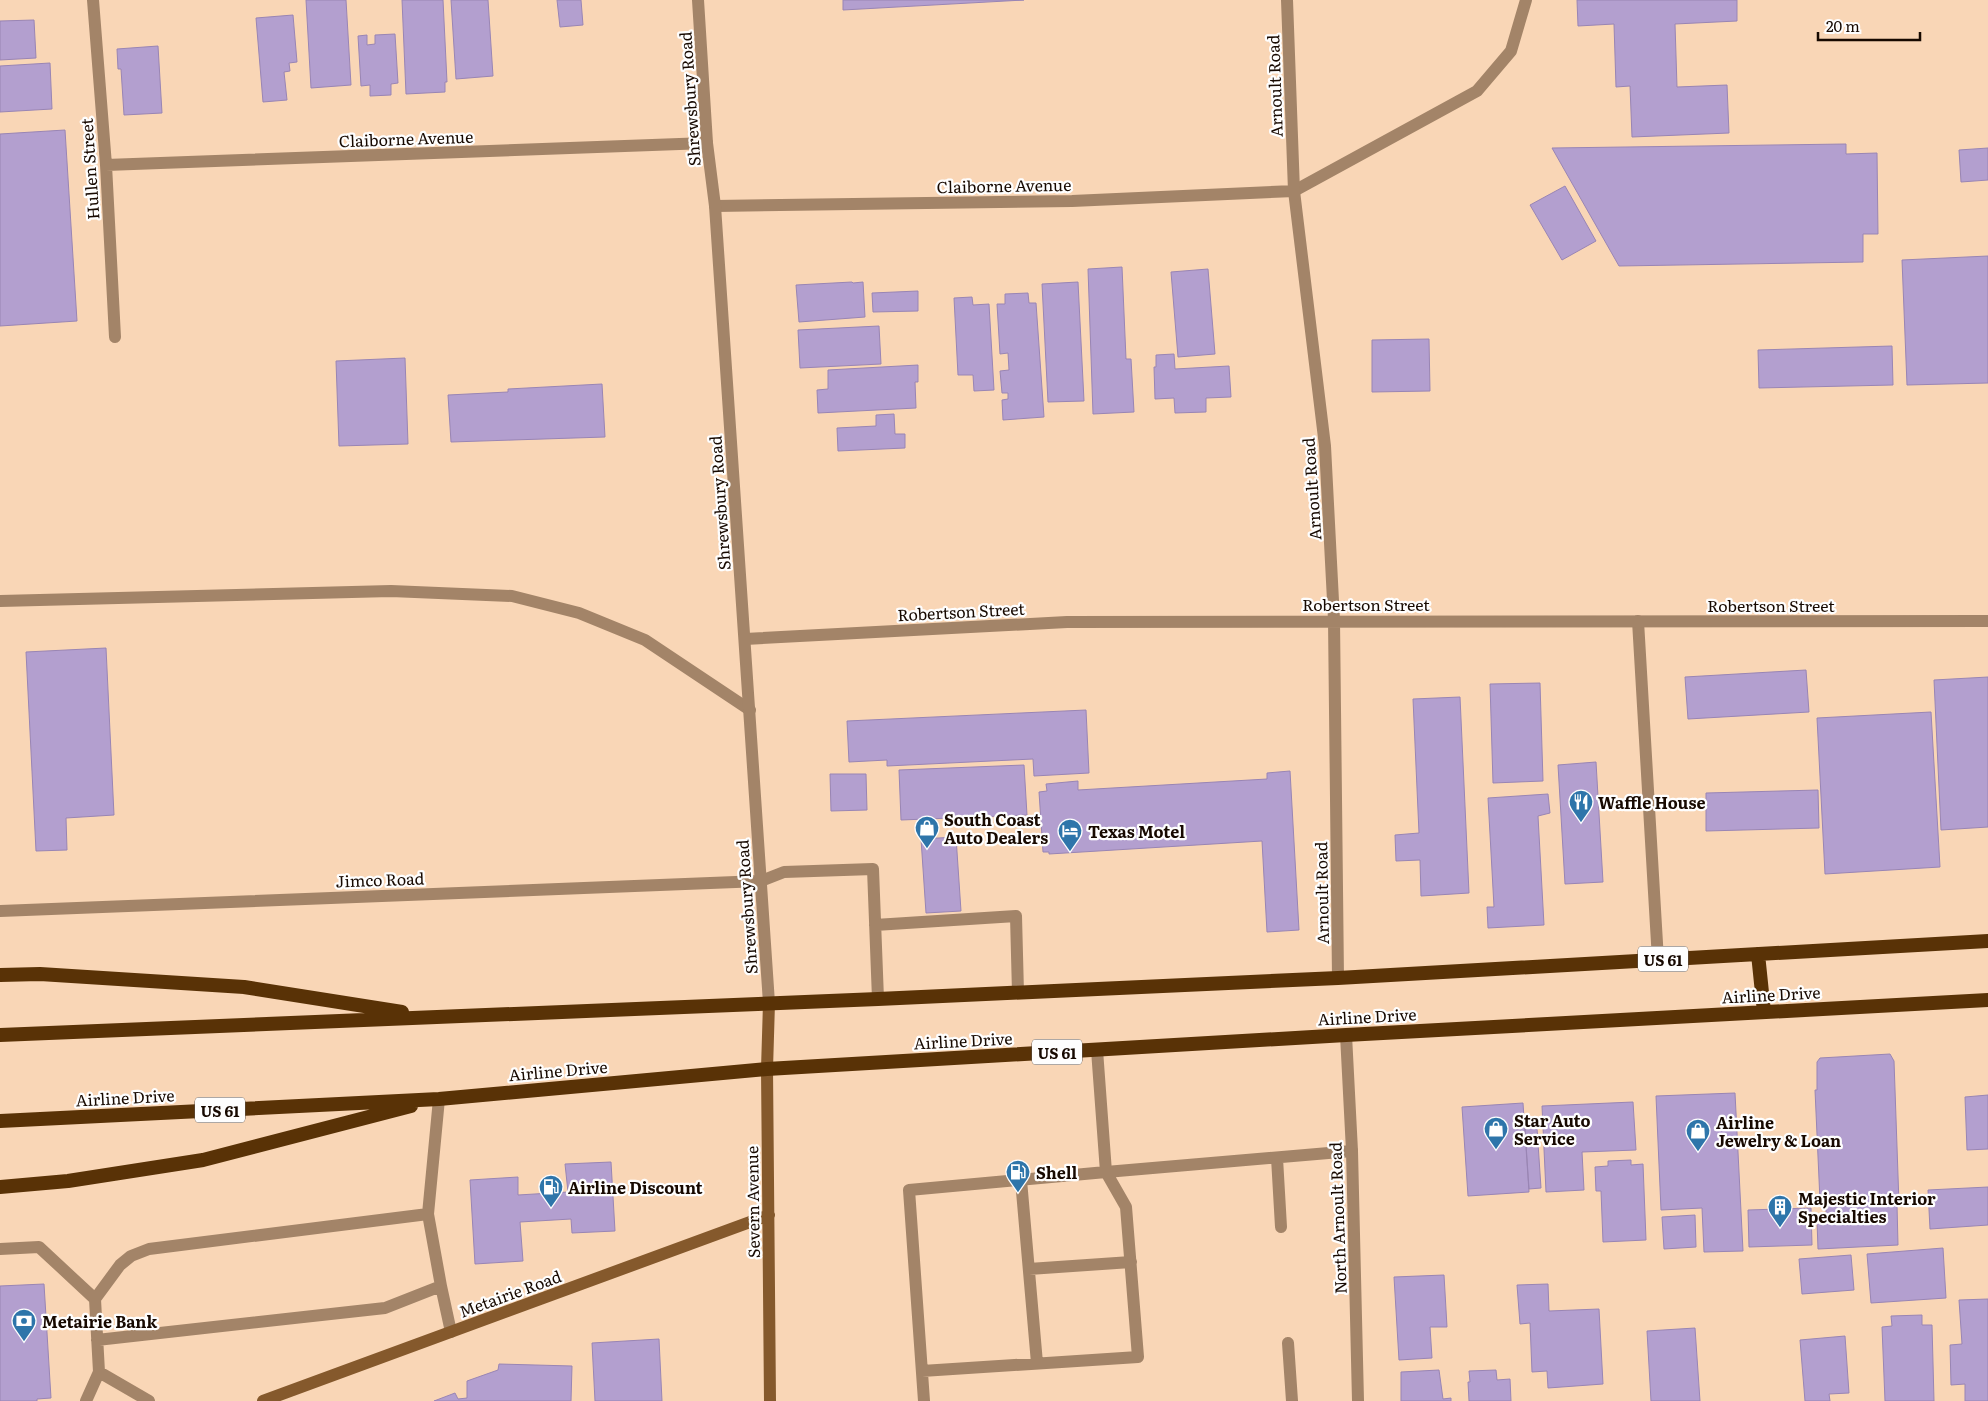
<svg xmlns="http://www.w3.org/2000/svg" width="1988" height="1401" viewBox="0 0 1988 1401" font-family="Literata,serif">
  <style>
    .building { fill: #b39fcf; stroke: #9985b4 }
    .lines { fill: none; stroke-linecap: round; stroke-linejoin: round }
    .service { stroke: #a38468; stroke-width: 12 }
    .minor { stroke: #a38468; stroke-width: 12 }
    .tertiary { stroke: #a38468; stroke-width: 12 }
    .secondary { stroke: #85592c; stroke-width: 12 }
    .trunk { stroke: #593206; stroke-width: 14 }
    .labels { text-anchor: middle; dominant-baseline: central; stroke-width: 4.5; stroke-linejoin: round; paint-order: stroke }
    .shield { fill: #fefefe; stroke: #5c524c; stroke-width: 1 }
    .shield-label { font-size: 15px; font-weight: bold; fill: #170900 }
    .street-label { font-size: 16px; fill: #170900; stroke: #fefefe }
    .poi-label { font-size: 16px; font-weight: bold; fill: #170900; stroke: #fefefe; text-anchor: start }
  </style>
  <rect width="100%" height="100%" fill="#f9d6b6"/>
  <path class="building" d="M306,0H346L351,85L311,88Z
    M402,0H443L447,82H445V92L406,94Z
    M451,0H488L493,76L456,79Z
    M557,0H581L583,25L560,27Z
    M843,0H1024L843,10Z
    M1577,0H1737V21L1675,24L1677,87L1727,85L1729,133L1632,137L1630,86L1616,87L1614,24L1578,26Z
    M293,15L297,62L289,63L290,71L284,72L287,100L263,102L256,18Z
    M34,20L36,58L0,60V21Z
    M395,34L398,83L391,84V95L370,96V85L361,86L358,36L367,35V45L375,44V35Z
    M158,46L162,113L124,115L121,69H118L117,49Z
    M50,63L52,109L0,112V66Z
    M65,130L77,321L0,326V134Z
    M1846,144V154L1877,153L1878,234H1863V262L1619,266L1552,148Z
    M1988,148V180L1961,182L1959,150Z
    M1565,186L1596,241L1562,260L1530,205Z
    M1988,256V383L1907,385L1902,260Z
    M1122,267L1126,359H1131L1134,412L1093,414L1088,269Z
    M1208,269L1215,354L1178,357L1171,272Z
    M852,282L853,283L863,282L865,317L799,322L796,285Z
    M1078,282L1084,401L1048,402L1042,284Z
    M918,291V311L873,312L872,293Z
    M1028,293L1029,303H1036L1044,417L1003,420L1002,400L1008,399V393H1002L1000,371L1009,370L1008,353L1000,354L997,304H1005V294Z
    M972,297L973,305L989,304L994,390L974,391L973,375H958L954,298Z
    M879,326L881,364L800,368L798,330Z
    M1429,339L1430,391L1372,392V340Z
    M1892,346L1893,385L1759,388L1758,350Z
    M1174,354L1175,369L1229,366L1231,397L1206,398V412L1175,413L1174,398L1155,399L1154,367H1156V355Z
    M405,358L408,444L339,446L336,361Z
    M918,365V382H915L916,408L818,413L817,390L828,389V370Z
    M602,384L605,437L451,442L448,395L508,392V389Z
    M894,414L895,434H905V448L838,451L837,428L876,426V415Z
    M106,648L114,815L66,818L67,850L36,851L26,652Z
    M1806,670L1809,712L1688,719L1685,677Z
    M1988,677V827L1941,830L1934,680Z
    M1540,683L1543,781L1493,783L1490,684Z
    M1460,697L1469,893L1421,896L1420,860L1396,861L1395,835L1419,833L1413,699Z
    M1086,710L1089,773L1034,776L1033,759L887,766V760L849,762L847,721Z
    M1931,712L1940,867L1825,874L1817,718Z
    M1596,762L1603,882L1565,884L1558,765Z
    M1024,765L1027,815L901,820L899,770Z
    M1290,771L1299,930L1267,932L1262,841L1049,854V852H1043L1039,792L1047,791L1046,784L1078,781V790L1267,779V773Z
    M830,774H866L867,810L831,811Z
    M1818,790L1819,828L1706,831V793Z
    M1548,794L1550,813L1538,816L1544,925L1488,928L1487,907H1494L1488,798Z
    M956,837L961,911L926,913L921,839Z
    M1890,1054L1894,1061L1899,1204L1897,1205L1898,1245L1818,1249L1817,1221H1826V1201H1820L1815,1090H1817V1062L1820,1058Z
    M1735,1093L1743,1251L1704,1252L1702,1208L1661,1210L1656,1096Z
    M1988,1095V1149L1967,1150L1965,1097Z
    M1633,1102L1636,1150L1582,1152L1584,1190L1546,1192L1542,1106Z
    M1523,1103L1529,1192L1468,1196L1462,1107Z
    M1537,1128L1541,1188L1529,1189L1525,1129Z
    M1631,1160V1165L1643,1164L1646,1240L1603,1242L1601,1191H1596L1595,1167L1608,1166V1161Z
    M611,1162L615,1231L572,1233L571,1219L520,1222L523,1261L475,1264L470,1180L518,1177V1195L568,1192L565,1164Z
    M1988,1187V1225L1930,1229L1928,1190Z
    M1811,1208L1812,1245L1749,1247L1748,1210Z
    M1695,1215L1696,1247L1664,1249L1662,1217Z
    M1943,1248L1946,1298L1871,1303L1867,1254Z
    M1851,1255L1854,1290L1802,1294L1799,1259Z
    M1444,1275L1447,1327H1430L1432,1358L1399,1360L1394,1277Z
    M44,1284L51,1398L37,1399V1401H0V1286Z
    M1548,1284L1549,1311L1599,1309L1603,1384L1548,1388L1547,1371L1532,1372L1530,1323L1520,1324L1517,1285Z
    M1988,1299V1401H1965V1384L1951,1385L1950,1345L1962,1344L1959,1300Z
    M1922,1315V1325H1932L1934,1401H1885L1882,1327L1892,1326L1891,1316Z
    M1695,1328L1700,1401H1651L1647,1331Z
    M1845,1336L1849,1393L1829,1394L1830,1401H1805L1800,1340Z
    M659,1339L662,1401H595L592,1343Z
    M499,1364L572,1366L571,1401H434L455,1393L458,1399L467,1398V1381L498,1370Z
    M1439,1370L1443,1399L1451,1398V1401H1401V1372Z
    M1496,1370L1497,1380L1510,1379L1511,1401H1469L1468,1382H1470L1469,1371Z"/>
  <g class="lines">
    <path class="service" d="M1294,191L1477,91L1511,51L1526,0
      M0,601L391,591L512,596L579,613L645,640L750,710
      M1638,621L1658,960
      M0,911L761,881L784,872L873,869L878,999
      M875,925L1016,916L1018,993
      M1277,1158L1281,1227
      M1021,1180L1037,1363
      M428,1214L439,1099
      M0,1249L39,1247L95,1299
      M1029,1269L1131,1262
      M441,1286L451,1332
      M1288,1343L1292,1401
      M922,1371L1138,1357L1126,1207L1106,1172L1352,1151
      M99,1372L149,1401
      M86,1401L99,1372L95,1299L120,1265L131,1256L149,1249L428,1214L441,1286L385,1308L97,1340
      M924,1401L909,1190L1106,1172L1097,1050"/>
    <path class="minor" d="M93,0L106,165L115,337
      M1287,0L1294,191L1325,446L1334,620L1338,978
      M106,165L707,143
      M715,206L1072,201L1294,191
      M745,639L1067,622L1988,621
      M1346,1035L1352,1151L1358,1401"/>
    <path class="tertiary" d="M698,0L707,143L715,206L769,1003"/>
    <path class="secondary" d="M769,1003L767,1069L770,1401
      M263,1401L769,1215"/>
    <path class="trunk" d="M1758,954L1764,1012
      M0,975L40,974L244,987L402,1012
      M0,1035L878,999L1338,978L1988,941
      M0,1121L439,1099L767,1069L1346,1035L1988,1000
      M0,1187L68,1181L203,1160L411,1106"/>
  </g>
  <defs>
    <symbol id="restaurant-pin" viewBox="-11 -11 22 30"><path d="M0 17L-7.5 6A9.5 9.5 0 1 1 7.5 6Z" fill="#2e75aa" stroke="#fefefe"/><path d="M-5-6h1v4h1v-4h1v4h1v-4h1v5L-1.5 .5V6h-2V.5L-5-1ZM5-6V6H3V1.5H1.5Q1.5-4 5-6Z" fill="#fff"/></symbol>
    <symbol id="shop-pin" viewBox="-11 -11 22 30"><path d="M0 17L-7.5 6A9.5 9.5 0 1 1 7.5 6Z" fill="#2e75aa" stroke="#fefefe"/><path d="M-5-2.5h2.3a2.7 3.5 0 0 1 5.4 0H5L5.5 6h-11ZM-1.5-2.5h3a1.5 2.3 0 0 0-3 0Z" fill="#fff"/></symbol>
    <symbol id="hotel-pin" viewBox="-11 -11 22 30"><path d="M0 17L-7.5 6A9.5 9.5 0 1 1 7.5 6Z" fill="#2e75aa" stroke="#fefefe"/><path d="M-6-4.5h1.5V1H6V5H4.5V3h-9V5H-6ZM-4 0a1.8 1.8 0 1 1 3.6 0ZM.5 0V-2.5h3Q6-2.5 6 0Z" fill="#fff"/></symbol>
    <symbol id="fuel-pin" viewBox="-11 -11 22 30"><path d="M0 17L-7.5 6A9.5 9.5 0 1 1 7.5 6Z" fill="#2e75aa" stroke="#fefefe"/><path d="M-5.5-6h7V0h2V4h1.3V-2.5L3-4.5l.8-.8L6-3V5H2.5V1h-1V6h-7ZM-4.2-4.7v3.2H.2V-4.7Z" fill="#fff"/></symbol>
    <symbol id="building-pin" viewBox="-11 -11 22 30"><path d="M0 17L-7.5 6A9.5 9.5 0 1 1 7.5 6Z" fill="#2e75aa" stroke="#fefefe"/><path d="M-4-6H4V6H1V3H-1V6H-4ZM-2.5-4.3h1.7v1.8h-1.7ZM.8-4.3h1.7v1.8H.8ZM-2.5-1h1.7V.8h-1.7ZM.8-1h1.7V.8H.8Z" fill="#fff"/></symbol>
    <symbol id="bank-pin" viewBox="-11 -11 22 30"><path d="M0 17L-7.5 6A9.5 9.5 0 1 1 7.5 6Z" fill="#2e75aa" stroke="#fefefe"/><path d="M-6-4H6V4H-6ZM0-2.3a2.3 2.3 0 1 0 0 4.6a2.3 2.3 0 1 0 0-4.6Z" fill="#fff"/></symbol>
  </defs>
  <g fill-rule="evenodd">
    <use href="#restaurant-pin" x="1567" y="788" width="28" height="38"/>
    <use href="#shop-pin" x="913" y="814" width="28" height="38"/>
    <use href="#hotel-pin" x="1056" y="817" width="28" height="38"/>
    <use href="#shop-pin" x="1482" y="1115" width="28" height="38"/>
    <use href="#shop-pin" x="1684" y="1117" width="28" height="38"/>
    <use href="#fuel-pin" x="1004" y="1158" width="28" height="38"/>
    <use href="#fuel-pin" x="537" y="1173" width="28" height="38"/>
    <use href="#building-pin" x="1766" y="1193" width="28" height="38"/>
    <use href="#bank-pin" x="10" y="1307" width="28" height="38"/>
  </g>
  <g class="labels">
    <g class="shield">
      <rect x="1638" y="946.5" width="50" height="25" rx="4"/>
      <rect x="1032" y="1039.5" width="50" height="25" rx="4"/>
      <rect x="195" y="1097.5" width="50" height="25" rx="4"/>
    </g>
    <g class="shield-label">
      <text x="1663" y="959">US 61</text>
      <text x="1057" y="1052">US 61</text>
      <text x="220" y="1110">US 61</text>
    </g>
    <g class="street-label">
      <text transform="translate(1274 86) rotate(-92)">Arnoult Road</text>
      <text transform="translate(689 99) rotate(-94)">Shrewsbury Road</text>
      <text transform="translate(406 138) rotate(-2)">Claiborne Avenue</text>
      <text transform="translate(89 169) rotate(-94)">Hullen Street</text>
      <text transform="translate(1004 185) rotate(-1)">Claiborne Avenue</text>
      <text transform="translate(1311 489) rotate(-94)">Arnoult Road</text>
      <text transform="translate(719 503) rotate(-94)">Shrewsbury Road</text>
      <text x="1366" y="604">Robertson Street</text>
      <text x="1771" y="605">Robertson Street</text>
      <text transform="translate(961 611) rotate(-3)">Robertson Street</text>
      <text transform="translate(380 879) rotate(-2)">Jimco Road</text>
      <text transform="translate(1321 893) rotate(-91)">Arnoult Road</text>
      <text transform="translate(746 907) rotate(-94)">Shrewsbury Road</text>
      <text transform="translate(1771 994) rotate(-3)">Airline Drive</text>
      <text transform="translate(1367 1016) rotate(-3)">Airline Drive</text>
      <text transform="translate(963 1040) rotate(-3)">Airline Drive</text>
      <text transform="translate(558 1070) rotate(-5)">Airline Drive</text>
      <text transform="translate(125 1097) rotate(-3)">Airline Drive</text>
      <text transform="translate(752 1202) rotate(-91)">Severn Avenue</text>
      <text transform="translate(1337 1218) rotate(-92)">North Arnoult Road</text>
      <text transform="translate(510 1293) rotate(-20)">Metairie Road</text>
    </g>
    <g class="poi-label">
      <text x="1598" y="802">Waffle House</text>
      <text x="944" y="819">South Coast<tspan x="944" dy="18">Auto Dealers</tspan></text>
      <text x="1088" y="831">Texas Motel</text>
      <text x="1514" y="1120">Star Auto<tspan x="1514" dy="18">Service</tspan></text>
      <text x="1716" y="1122">Airline<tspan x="1716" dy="18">Jewelry &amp; Loan</tspan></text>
      <text x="1036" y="1172">Shell</text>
      <text x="568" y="1187">Airline Discount</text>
      <text x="1798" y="1198">Majestic Interior<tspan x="1798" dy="18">Specialties</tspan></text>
      <text x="42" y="1321">Metairie Bank</text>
    </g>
  </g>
  <path d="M1818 32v8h102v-8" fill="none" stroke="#170900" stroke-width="2.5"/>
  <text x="1826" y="32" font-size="15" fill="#170900" stroke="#fefefe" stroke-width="4" paint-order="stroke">20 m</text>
</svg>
